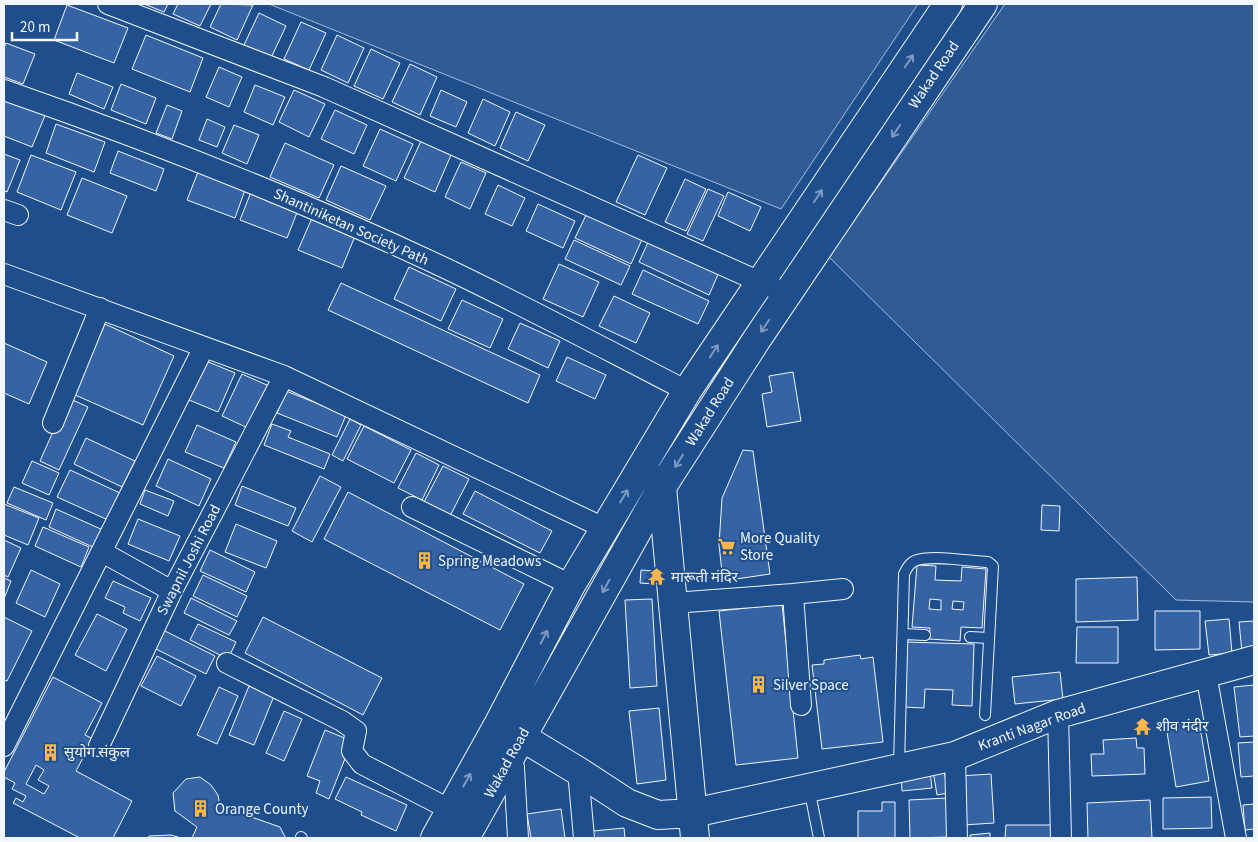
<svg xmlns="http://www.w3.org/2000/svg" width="1258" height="842" viewBox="0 0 1258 842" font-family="'Source Sans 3','Noto Sans Devanagari',sans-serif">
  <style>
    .green { fill: #305b95; stroke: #a8bbd7 }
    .building { fill: #3563a3; stroke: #f2f6ff; fill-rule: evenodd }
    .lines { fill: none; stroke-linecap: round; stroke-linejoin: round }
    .lane-casing { stroke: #f2f6ff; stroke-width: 12 }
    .street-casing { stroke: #f2f6ff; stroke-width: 22 }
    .secondary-casing { stroke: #f2f6ff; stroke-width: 30 }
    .primary-casing { stroke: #f2f6ff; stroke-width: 30 }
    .lane { stroke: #1f4e8c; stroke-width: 10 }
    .street { stroke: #1f4e8c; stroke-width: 20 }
    .secondary { stroke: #1f4e8c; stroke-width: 28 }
    .primary { stroke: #1f4e8c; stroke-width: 28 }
    .oneway { stroke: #7e9ac0 }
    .labels { text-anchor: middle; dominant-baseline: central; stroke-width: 4; stroke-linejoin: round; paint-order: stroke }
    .street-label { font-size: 15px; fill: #f2f6ff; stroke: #1f4e8c }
    .poi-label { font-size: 15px; fill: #f2f6ff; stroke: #1f4e8c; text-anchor: start }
  </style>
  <rect width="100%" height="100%" fill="#1f4e8c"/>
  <path class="green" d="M269,4H918L781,209Z
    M1005,4H1254V602L1176,600L829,257Z"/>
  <path class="building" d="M144,4H168L164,12Z
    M178,4H211L200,26L173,14Z
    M221,4L253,5L237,40L210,27Z
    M67,5L128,28L114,63L54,40Z
    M259,13L286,26L271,58L244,45Z
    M301,22L326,33L309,70L284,59Z
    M146,35L203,58L190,92L132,69Z
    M337,35L364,48L348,83L321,70Z
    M6,43L35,54L23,84L4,77V48Z
    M371,49L400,63L383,99L354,86Z
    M410,64L437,77L420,115L392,102Z
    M219,67L242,77L229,107L206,97Z
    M77,73L113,87L104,109L69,94Z
    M121,84L156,98L146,124L111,110Z
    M255,85L285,97L273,125L244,112Z
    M294,90L325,104L309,137L279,122Z
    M441,90L467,102L456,127L430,116Z
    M4,96L46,113L32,147L4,136Z
    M483,99L510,112L495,146L468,133Z
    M167,105L182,111L172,139L156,133Z
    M335,110L367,125L354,154L321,139Z
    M516,112L545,125L528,161L500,148Z
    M207,119L225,127L217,147L199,140Z
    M56,124L105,142L94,172L46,153Z
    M234,125L259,135L247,164L222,153Z
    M380,129L413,144L396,181L363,166Z
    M421,141L451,155L435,192L404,178Z
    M285,143L334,165L319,198L270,177Z
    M118,151L164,169L156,191L110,173Z
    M4,154L20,160L7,192L4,191Z
    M31,155L76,172L61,210L17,192Z
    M638,155L667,168L645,215L616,202Z
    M461,162L486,173L470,209L445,197Z
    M341,166L386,186L370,220L326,200Z
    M198,172L245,190L235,218L187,200Z
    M82,178L127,196L112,233L67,215Z
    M685,179L706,189L686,231L665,222Z
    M498,185L525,198L512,226L485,214Z
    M708,189L724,196L703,241L687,234Z
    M251,192L298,210L287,238L240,220Z
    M728,192L761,207L750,231L718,216Z
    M538,204L575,221L563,248L526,231Z
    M589,209L644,235L631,264L575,238Z
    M312,218L355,236L342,268L298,250Z
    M650,238L720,270L709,295L639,262Z
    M574,240L630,266L621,285L565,259Z
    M559,264L599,282L583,317L543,299Z
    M409,267L456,289L441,321L394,299Z
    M643,270L709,301L698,324L632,294Z
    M341,283L540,375L528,403L328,310Z
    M614,296L650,313L636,343L599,326Z
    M462,300L503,319L490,348L448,329Z
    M520,323L560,341L548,368L508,349Z
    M105,324L174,356L143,425L73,394Z
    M4,343L47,362L29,404L4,393Z
    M567,357L606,375L595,399L556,381Z
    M206,361L235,373L218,412L189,400Z
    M793,372L801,421L767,427L762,394L772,392L769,376Z
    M242,374L269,386L250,429L222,416Z
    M286,391L346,415L337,437L277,413Z
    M68,398L88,407L59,470L40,461Z
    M350,419L361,425L343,461L332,455Z
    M272,424L291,431L288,437L330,454L324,469L264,445Z
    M197,425L236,442L224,468L185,452Z
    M364,426L411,450L394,483L347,459Z
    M86,438L135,461L122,487L74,464Z
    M743,450L753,451L770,574L723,581L719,545L722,498Z
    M416,453L439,465L422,500L398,488Z
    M168,459L211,479L199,506L156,486Z
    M32,461L59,473L49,495L22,483Z
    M443,466L469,479L450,516L424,502Z
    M70,470L120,493L108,520L57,497Z
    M320,476L341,487L312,542L292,531Z
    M242,486L296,508L288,526L235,505Z
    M14,487L53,503L46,520L7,503Z
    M145,490L174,501L168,516L140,504Z
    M475,491L552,531L540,553L463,514Z
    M348,492L524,584L500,630L324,539Z
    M4,504L39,518L28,545L4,535Z
    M1042,505L1060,506L1059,531L1041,530Z
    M56,509L103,530L95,548L49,527Z
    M138,519L180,536L169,561L128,544Z
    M236,524L277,541L266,568L225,552Z
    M43,527L89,547L81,567L35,546Z
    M4,540L21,548L8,577L4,575Z
    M210,550L255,572L246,592L200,571Z
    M917,565L936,566L935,580L961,581L962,567L986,569L982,628L961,627L960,641L929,639L930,628L912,627ZM930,599L941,600V610L929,609ZM953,601L964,602L963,610L952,609Z
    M31,570L60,584L45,617L16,603Z
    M641,570L654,571L653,584L640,583Z
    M203,575L247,596L237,617L193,596Z
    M1137,577L1138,620L1076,622V579Z
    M4,578L11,581L4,599Z
    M113,581L151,598L140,621L123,613L125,607L105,598Z
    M191,598L237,621L229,635L184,613Z
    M652,599L657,686L630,688L625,600Z
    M782,604L798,758L736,765L719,611Z
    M1155,611H1200V649L1155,650Z
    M97,614L127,629L106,671L75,655Z
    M4,617L32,631L7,681L4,680Z
    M263,617L382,678L363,715L245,653Z
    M1229,619L1232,653L1209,655L1205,621Z
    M1254,621V651L1242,652L1239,622Z
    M198,624L236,642L228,659L190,640Z
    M1077,627H1118V663H1076Z
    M163,630L215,656L206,674L154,648Z
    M905,642L974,644L972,706L952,705L953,690L925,689L924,708L903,707Z
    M860,655L861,659L873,657L883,742L822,749L812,665L824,664V660Z
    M157,656L196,676L181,706L141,686Z
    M1060,672L1063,699L1015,704L1012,677Z
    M53,677L102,703L85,735L93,739L76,771L132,801L113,838H80L13,803L16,798L23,802L26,796L12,789L15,783L4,777V772ZM36,765L44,770L38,780L49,786L44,794L26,784Z
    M1254,685V736L1240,737L1234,687Z
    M249,686L274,696L254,745L229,735Z
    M219,687L238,696L217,744L197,735Z
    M659,708L666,780L637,784L629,711Z
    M284,711L302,719L284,761L266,753Z
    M1199,721L1209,781L1176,787L1166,726Z
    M325,730L352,741L329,799L316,793L320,781L307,776Z
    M1136,738L1137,748H1144L1145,774L1092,776L1091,754H1104L1103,740Z
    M1254,742V776L1241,777L1238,743Z
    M944,770L948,793L937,795L933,771Z
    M930,772L932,788L902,791L901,774Z
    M991,774L994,823L963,825L960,776Z
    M200,777L211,785L218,795L220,806L280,827L285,837L288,838H192L197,827L175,811L173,793L186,779Z
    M346,777L407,805L396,831L361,815L362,812L335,799Z
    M1211,797L1212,828L1163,829V798Z
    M947,798L949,837L910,838L909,800Z
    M1150,800L1152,838H1088L1087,803Z
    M882,802H895V838H858V811H882Z
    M1254,804V829L1245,830L1243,805Z
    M561,809L565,838H531L527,814Z
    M1006,825H1052V838H1005Z
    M624,828L625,838H593V831Z
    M990,833V838H970V835Z
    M171,835L181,838H148L149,836Z"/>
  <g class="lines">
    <defs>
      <path id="lane" d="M903,634L925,635
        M970,637L989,638
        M899,766L904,574C907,568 910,562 917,560C935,555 969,561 988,562L993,566L985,715
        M809,788L819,838
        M301,837L302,838"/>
      <path id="street" d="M108,4L324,87L787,294
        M4,90C153,142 301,200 445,268C527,307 607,350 687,391
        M4,210L18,215
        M4,274L284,376L604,528
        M53,423L100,308
        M412,507L571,585
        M102,552L172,591
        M793,594L843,589
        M673,603L793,594L801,705
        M227,663L342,721L356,731L352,751L362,764L451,810
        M1206,674L1236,838
        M1058,714L1061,838
        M4,746L204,347
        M99,746L172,591L284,376
        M510,756L514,767L518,838
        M955,756L957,838
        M578,771L584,838"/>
      <path id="secondary" d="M652,478L662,487L695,838
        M502,725L578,771L627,803L658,815L693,813L955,756L1058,714L1254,660"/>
      <path id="primary" d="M435,838L499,723L571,585L687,391L948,4
        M465,838L662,487L757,339L983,4"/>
    </defs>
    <use href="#lane" class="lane-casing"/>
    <use href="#street" class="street-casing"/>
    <use href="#secondary" class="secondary-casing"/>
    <use href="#primary" class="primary-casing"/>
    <use href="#lane" class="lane"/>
    <use href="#street" class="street"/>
    <use href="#secondary" class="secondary"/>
    <use href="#primary" class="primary"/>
  </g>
  <defs><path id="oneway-shaft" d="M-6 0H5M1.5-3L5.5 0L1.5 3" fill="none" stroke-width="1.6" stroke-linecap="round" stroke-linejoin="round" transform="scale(1.25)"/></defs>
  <g class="oneway">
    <use href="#oneway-shaft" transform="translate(909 61) rotate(-56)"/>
    <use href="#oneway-shaft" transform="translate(896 131) rotate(124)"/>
    <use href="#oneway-shaft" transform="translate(818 196) rotate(-56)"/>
    <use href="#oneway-shaft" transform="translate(765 326) rotate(124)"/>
    <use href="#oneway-shaft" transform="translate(714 351) rotate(-57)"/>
    <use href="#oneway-shaft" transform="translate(679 461) rotate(122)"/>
    <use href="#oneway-shaft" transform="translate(624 496) rotate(-58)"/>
    <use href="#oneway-shaft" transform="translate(606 586) rotate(119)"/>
    <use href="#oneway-shaft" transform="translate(544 637) rotate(-63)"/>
    <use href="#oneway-shaft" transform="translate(467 780) rotate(-61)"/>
  </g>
  <defs>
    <symbol id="supermarket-bare" viewBox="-9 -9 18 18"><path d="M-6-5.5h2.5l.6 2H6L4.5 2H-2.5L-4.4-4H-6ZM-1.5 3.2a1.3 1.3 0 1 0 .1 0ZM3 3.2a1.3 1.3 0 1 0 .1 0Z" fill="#ffb74d" stroke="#1f4e8c" stroke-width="2.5" paint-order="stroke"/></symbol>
    <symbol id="building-bare" viewBox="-9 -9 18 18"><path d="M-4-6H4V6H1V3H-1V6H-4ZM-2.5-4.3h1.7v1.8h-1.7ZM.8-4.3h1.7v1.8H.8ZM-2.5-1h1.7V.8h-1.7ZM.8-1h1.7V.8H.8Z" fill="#ffb74d" stroke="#1f4e8c" stroke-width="2.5" paint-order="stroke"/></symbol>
    <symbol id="temple-bare" viewBox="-9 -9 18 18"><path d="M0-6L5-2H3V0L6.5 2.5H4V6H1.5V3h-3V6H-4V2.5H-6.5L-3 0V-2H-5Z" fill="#ffb74d" stroke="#1f4e8c" stroke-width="2.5" paint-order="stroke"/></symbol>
  </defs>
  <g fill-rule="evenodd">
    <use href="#supermarket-bare" x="714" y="534" width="25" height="25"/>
    <use href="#building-bare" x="412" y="548" width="25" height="25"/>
    <use href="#temple-bare" x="644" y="564" width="25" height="25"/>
    <use href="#building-bare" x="746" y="672" width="25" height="25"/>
    <use href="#temple-bare" x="1130" y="714" width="25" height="25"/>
    <use href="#building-bare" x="38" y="740" width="25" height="25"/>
    <use href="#building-bare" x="188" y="796" width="25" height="25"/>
  </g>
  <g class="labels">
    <g class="street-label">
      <text transform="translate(934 75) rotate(-56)">Wakad Road</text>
      <text transform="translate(351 227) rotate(24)">Shantiniketan Society Path</text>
      <text transform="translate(710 412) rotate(-58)">Wakad Road</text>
      <text transform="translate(189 560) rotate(-63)">Swapnil Joshi Road</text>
      <text transform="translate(1032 727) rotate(-20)">Kranti Nagar Road</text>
      <text transform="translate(507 763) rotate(-61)">Wakad Road</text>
    </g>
    <g class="poi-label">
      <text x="740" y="538">More Quality<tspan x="740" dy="17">Store</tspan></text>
      <text x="438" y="561">Spring Meadows</text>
      <text x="671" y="577">मारूती मंदिर</text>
      <text x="773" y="685">Silver Space</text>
      <text x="1156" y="726">शीव मंदीर</text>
      <text x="64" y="752">सुयोग संकुल</text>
      <text x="215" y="809">Orange County</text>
    </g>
  </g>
  <rect width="1258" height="842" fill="none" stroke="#f2f6ff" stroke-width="10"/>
  <path d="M12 32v8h65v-8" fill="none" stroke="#f2f6ff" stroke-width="2.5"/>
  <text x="20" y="32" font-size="15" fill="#f2f6ff" stroke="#1f4e8c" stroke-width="4" paint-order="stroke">20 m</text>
</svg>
